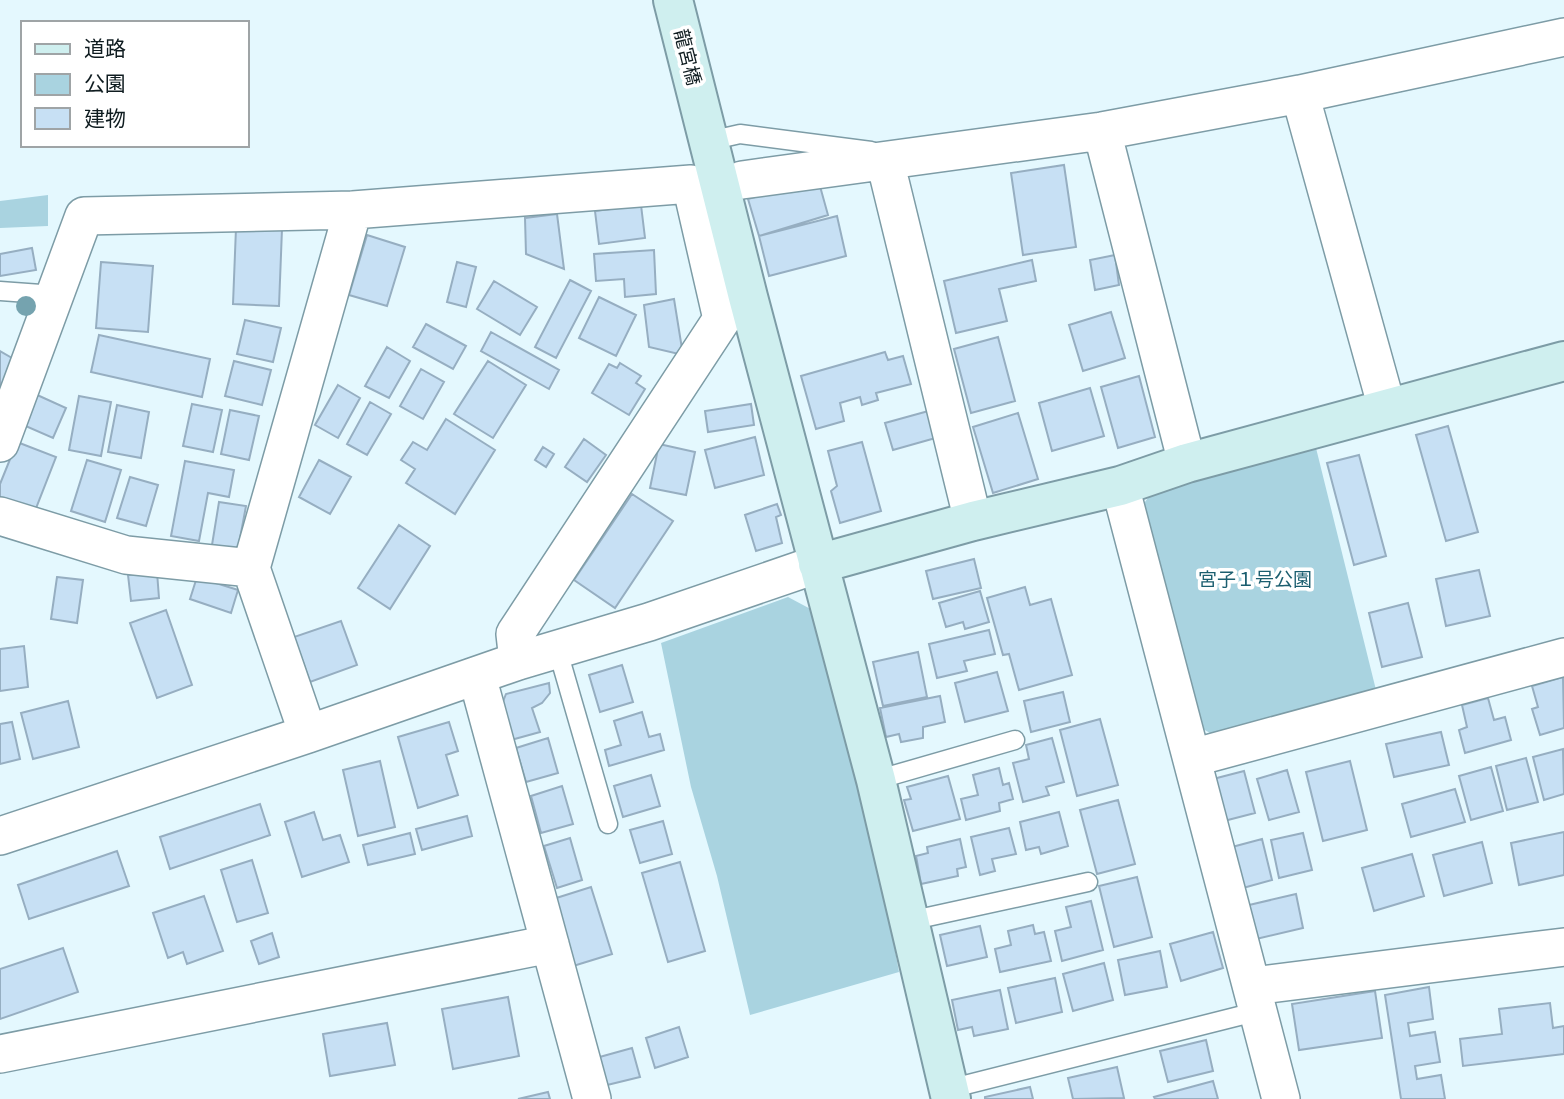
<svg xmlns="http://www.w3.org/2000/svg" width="1564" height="1099" viewBox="0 0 1564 1099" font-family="'Archivo Narrow','Noto Sans JP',sans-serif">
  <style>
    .green { fill: #a9d3e0 }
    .building { fill: #c7e0f4; stroke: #96aec1; stroke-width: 2 }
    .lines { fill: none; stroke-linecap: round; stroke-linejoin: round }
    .lane-casing { stroke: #7d9ca6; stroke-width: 21 }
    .street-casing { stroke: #7d9ca6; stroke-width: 40 }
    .secondary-casing { stroke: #7d9ca6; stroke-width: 42 }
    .lane { stroke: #fff; stroke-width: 18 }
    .street { stroke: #fff; stroke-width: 37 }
    .secondary { stroke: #cfefef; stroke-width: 38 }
    .tree { fill: #75a3af }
    .labels { text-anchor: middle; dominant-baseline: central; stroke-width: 7; stroke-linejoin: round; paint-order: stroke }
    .street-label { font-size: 19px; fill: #0f1c20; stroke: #fff }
    .park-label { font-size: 19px; fill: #1b5e6f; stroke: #fff }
  </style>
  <rect width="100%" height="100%" fill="#e4f8fe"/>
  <path class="green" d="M48,195V226L0,228V201Z
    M1316,448L1376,690L1215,736L1198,726L1142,506L1153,491Z
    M788,597L818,613L877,853L899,972L750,1015L717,876L691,787L661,643Z"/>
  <path class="building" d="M1064,165L1076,247L1023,255L1011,173Z
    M818,179L828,215L759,236L748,199Z
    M641,205L645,238L599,244L595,211Z
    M557,214L564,269L526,254L525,218Z
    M837,216L846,256L769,276L759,236Z
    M236,228L282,229L279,306L233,304Z
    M367,235L405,247L387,306L349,295Z
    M32,248L36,270L0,276V254Z
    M654,250L656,294L625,297L624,279L596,281L594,254Z
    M1115,255L1119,285L1095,290L1090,260Z
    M1032,260L1036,281L999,289L1007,321L956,333L944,281Z
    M101,262L153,266L148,332L96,328Z
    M457,262L476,267L466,307L447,302Z
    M570,280L591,291L556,358L535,347Z
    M494,281L537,307L520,335L477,309Z
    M599,297L636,315L616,356L579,338Z
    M674,299L683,355L649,347L644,305Z
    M1111,312L1125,358L1083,371L1069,325Z
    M245,320L281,328L273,362L237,354Z
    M426,324L466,346L453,369L413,347Z
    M491,332L559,370L549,389L481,351Z
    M99,335L210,359L202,397L91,372Z
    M998,337L1015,401L971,413L954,349Z
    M387,347L410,361L389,398L365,386Z
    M0,351L19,362L5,387L0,384Z
    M885,352L888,360L903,356L911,384L876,393L878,400L862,405L860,397L840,403L844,421L816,429L801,376Z
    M234,361L271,370L262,405L225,396Z
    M488,361L526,385L493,438L454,414Z
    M620,363L641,376L636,383L645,389L629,415L592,393L609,364L617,368Z
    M421,369L444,382L423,419L400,406Z
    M1139,376L1155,437L1118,448L1101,387Z
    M338,385L360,398L338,438L315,425Z
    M1090,388L1104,436L1052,451L1039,403Z
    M35,394L66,408L53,438L21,424Z
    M79,396L111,402L101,456L69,450Z
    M370,402L391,414L367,455L347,444Z
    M192,404L222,410L213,452L183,446Z
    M751,404L754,425L708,432L705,411Z
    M117,405L149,412L141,458L108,452Z
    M230,410L259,416L249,460L221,454Z
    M932,410L939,437L893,450L885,423Z
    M1018,413L1038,479L993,493L973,427Z
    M446,419L495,450L455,514L406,483L415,469L401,460L413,442L427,450Z
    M1448,426L1478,532L1446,541L1416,435Z
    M755,437L764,475L715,488L705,450Z
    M584,439L606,455L587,482L565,467Z
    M17,442L56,457L33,516L0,503V484Z
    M862,442L881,511L840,523L831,491L837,486L828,451Z
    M659,444L695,452L686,495L650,488Z
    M543,447L554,454L546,467L535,460Z
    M1359,455L1386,556L1354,565L1327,463Z
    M87,460L121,470L105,522L71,511Z
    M319,460L351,477L330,514L299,497Z
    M185,461L234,470L229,497L208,493L199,541L171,536Z
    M130,477L158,485L146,526L117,518Z
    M632,494L673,521L615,608L574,580Z
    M219,502L246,506L238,549L212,545Z
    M777,504L781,515L776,517L782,543L756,551L745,515Z
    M399,525L430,546L390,609L358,588Z
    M974,559L981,588L933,599L926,571Z
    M1479,570L1490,616L1446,626L1436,579Z
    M157,572L159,598L131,601L128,575Z
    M57,577L83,580L77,623L51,619Z
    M197,577L238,590L231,613L190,599Z
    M1025,587L1030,605L1051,599L1072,675L1019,690L1009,654L1003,655L987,598Z
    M980,591L989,622L965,629L963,622L946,627L939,603Z
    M1408,603L1422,657L1382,667L1369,613Z
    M166,610L192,685L157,698L130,623Z
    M341,621L357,665L310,682L294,637Z
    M989,630L995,654L964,661L967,671L937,678L929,644Z
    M24,646L28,687L0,691V649Z
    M918,652L927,697L883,706L873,662Z
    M622,665L633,702L600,712L589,675Z
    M997,672L1008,711L965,722L955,683Z
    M1563,677L1564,728L1540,735L1532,709L1538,707L1532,686Z
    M549,683L550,693L542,703L532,708L540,732L511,740L500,709L506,694Z
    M1063,692L1070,722L1031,732L1024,701Z
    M940,696L945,722L923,727V738L901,742L899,734L886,737L880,708Z
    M1488,698L1494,720L1505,717L1511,740L1465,753L1459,730L1467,727L1462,705Z
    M68,701L79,747L33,759L21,713Z
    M642,712L649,737L660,734L664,750L609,766L605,750L621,745L614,721Z
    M1100,719L1118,785L1077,796L1060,730Z
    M12,722L20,759L0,764V724Z
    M449,722L458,751L446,755L458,795L418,808L398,737Z
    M1441,732L1449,765L1394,777L1386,744Z
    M548,738L558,773L526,782L516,748Z
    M1052,738L1064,782L1046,787L1049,795L1023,802L1013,763L1029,759L1026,745Z
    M1563,749L1564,794L1544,800L1533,757Z
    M1526,758L1538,802L1507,810L1496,766Z
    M380,761L395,827L358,836L343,770Z
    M1350,761L1367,830L1323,841L1306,772Z
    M1491,767L1503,811L1471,820L1459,776Z
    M999,768L1003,785L1009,783L1013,799L999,803L1000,811L966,820L961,799L978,795L973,775Z
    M1287,770L1299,812L1269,820L1257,779Z
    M1244,771L1255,813L1224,821L1213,779Z
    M651,775L660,806L623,817L614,786Z
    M948,776L960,819L913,831L904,800L911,799L907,787Z
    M562,786L573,824L541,833L531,796Z
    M1455,789L1465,822L1411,837L1402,804Z
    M1118,800L1135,864L1097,874L1080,810Z
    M260,804L270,835L170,869L160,837Z
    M314,812L323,840L340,835L349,862L302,877L285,822Z
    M1059,812L1068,846L1041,854L1039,847L1026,850L1020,822Z
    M467,816L472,836L422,850L416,829Z
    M663,821L672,854L640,863L630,830Z
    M1009,828L1016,854L992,859L995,871L980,875L971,837Z
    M1564,832V875L1519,885L1511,843Z
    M410,833L415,854L368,865L363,845Z
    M1303,833L1312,870L1279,878L1271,840Z
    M570,838L582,880L557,888L544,846Z
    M960,839L966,867L957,869L958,876L921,884L916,856L928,853L927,847Z
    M1262,839L1272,880L1243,888L1232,847Z
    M1482,842L1492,883L1444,896L1433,855Z
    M117,851L129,886L29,919L18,885Z
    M1412,854L1424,896L1374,911L1362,868Z
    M252,860L268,913L237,922L221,870Z
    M680,862L705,951L668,962L642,873Z
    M1137,877L1152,937L1114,947L1099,886Z
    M591,887L612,954L570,967L550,900Z
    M1296,894L1303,928L1256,939L1249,905Z
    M204,896L223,951L187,964L183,952L168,958L153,913Z
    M1091,901L1103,950L1062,961L1055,931L1071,927L1066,907Z
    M1033,925L1035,934L1044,932L1051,961L1000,972L995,949L1011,945L1008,931Z
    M980,926L987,957L947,966L940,935Z
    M1213,932L1223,968L1181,981L1170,944Z
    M272,933L279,957L259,964L251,941Z
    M63,948L78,992L0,1019V969Z
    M1160,951L1167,987L1125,995L1118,960Z
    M1104,963L1113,1000L1073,1011L1063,974Z
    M1055,978L1062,1012L1016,1023L1008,988Z
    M1429,987L1433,1019L1408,1023L1410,1036L1435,1032L1440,1062L1415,1066L1417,1079L1441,1075L1445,1099H1401L1385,995Z
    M1000,990L1008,1029L974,1036L972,1027L958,1030L952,1000Z
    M1375,991L1382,1038L1299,1050L1292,1004Z
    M508,997L519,1056L453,1069L442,1009Z
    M1550,1003L1553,1028L1564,1026V1054L1463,1066L1460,1039L1502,1034L1499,1009Z
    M387,1023L395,1065L330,1076L323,1034Z
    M679,1027L688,1057L655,1068L646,1038Z
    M1206,1040L1213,1071L1168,1082L1160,1051Z
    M632,1048L640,1077L603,1086L596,1058Z
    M1117,1067L1124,1098L1073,1099L1068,1078Z
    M1213,1081L1218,1099H1155L1154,1097Z
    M1030,1087L1033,1099H985V1097Z
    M548,1092L550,1099H518Z"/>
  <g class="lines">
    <defs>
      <path id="lane" d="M709,141L740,134L871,151
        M0,291L55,295
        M557,648L608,824
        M876,780L1015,740
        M909,921L1088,882
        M949,1089L1259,1011"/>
      <path id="street" d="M1300,94L1387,408
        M1102,131L1187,463
        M885,161L973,521
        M742,180L1102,131L1300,94L1564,37
        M0,443L84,216L353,210L691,184L722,319L515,634L518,661
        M1120,486L1281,1099
        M0,516L126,555L251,568
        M477,676L592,1099
        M308,734L251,568L353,210
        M1192,758L1564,657
        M0,836L308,734L518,661L649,622L818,564
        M1253,986L1564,947
        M0,1054L550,944"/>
      <path id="secondary" d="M673,0L748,297L876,780L951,1099
        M818,564L973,521L1120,486L1187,463L1564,361"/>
    </defs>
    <use href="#lane" class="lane-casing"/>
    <use href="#street" class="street-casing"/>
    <use href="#secondary" class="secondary-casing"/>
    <use href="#lane" class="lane"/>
    <use href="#street" class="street"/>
    <use href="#secondary" class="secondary"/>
  </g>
  <circle class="tree" cx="26" cy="306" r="10"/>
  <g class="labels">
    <g class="street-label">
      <text transform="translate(688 57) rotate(76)">龍宮橋</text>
    </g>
    <g class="park-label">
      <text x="1255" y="579">宮子１号公園</text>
    </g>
  </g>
  <rect x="21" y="21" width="228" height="126" fill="#ffffff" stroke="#9fa4a6" stroke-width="2"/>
  <rect x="35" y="44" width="35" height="10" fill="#cfefef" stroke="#9fa4a6" stroke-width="2"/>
  <text x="84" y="56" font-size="21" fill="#0f1c20">道路</text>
  <rect x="35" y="74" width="35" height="21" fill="#a9d3e0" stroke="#9fa4a6" stroke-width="2"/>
  <text x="84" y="91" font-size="21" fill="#0f1c20">公園</text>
  <rect x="35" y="108" width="35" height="21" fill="#c7e0f4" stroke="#9fa4a6" stroke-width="2"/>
  <text x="84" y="126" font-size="21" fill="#0f1c20">建物</text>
</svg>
